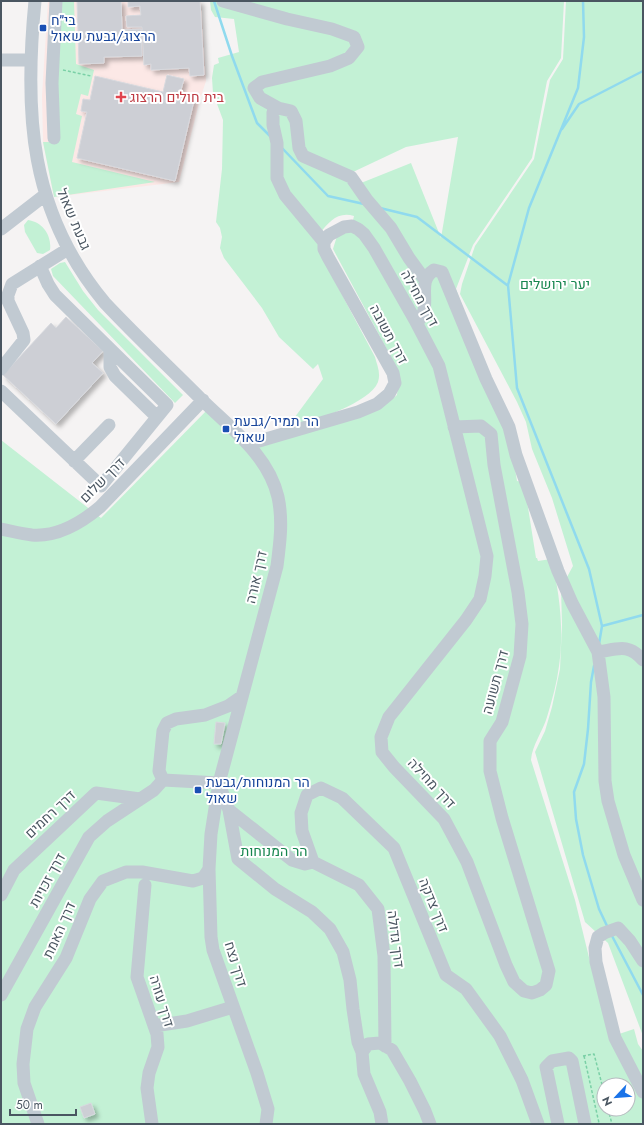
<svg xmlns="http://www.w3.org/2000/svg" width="644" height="1125" viewBox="0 0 644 1125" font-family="Jost,Heebo,sans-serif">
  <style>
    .medical { fill: #fce8e6 }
    .green { fill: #c3f1d5; fill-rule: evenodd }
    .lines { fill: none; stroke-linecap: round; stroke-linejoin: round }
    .stream { stroke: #90daee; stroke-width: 2.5 }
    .building { fill: #cdcfd5; stroke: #d7d9de; filter: url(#shadow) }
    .path { stroke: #7ad0a6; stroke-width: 1.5; stroke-dasharray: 3 2; stroke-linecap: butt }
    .minor { stroke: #c1cad2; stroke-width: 13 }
    .transit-dot { fill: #1a4fb4; stroke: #fff; stroke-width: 1.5 }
    .health-dot { fill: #e0444e; stroke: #fff; stroke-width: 1.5 }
    .labels { text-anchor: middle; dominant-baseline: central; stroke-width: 4; stroke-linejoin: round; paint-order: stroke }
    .transit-label { font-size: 14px; fill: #164399; stroke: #fff; text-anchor: start }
    .health-label { font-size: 14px; fill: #be3a42; stroke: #fff; text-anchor: start }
    .street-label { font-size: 14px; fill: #4a5661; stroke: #fff }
    .park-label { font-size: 14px; fill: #17864f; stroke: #fff }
  </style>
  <defs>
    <filter id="shadow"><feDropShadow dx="3.5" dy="3.5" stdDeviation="2" flood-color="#0004"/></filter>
  </defs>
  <rect width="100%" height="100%" fill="#f5f3f3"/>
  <path class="medical" d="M48,1H201L206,81L200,99L179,182L54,197L43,142L42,96Z"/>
  <path class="green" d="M61,1H74L76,64L94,70L88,96L81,94L76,114L82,116L72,162L155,182L54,197L43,142H58L56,98Z
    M210,1H564L561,58L547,81L532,158L473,245L456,289L509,432L517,481L524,482L536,558H537L538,561L551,559C560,593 564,631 559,666C557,683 552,700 547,717C543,731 532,745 531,760L575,900L596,986L613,1036L634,1029L638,1044L643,1051V1124H1V440L101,518L210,407L257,443L389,402L397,395L399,372L333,249L337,236L351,229L354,216C338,211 329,222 320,233L322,257L375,357C377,365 381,373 378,382C370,403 313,421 291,428L292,421L323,379L318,364L313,369L279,337L262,308L224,258L220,248L222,237L220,228L216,222L222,169L223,120L213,93L212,78L214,65L219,63L218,58L239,52L234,19L215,17L211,10ZM458,137L441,238L411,163L361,183L353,172L406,147ZM604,1085H628V1109H604Z
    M566,1H643V1036L608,943L585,922L535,752L545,731L552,707L560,669L562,625L561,588L573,566L552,498L532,449L526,422L517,402L460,294L462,284L475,246L534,159L550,80L563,59Z
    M28,220C43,222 52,236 50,250L43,254L37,253L25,232L24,225Z
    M65,262L83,291L98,310L183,395L175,403L53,276L51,269L60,263Z"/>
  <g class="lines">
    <path class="stream" d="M214,1L232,56L257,123L270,136
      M583,1L584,37L578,88L529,208L508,285L517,388L589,569L602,626L599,644
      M562,129L579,104L643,71
      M282,148L328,196L364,204
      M380,208L417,217L507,285
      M602,626L643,615
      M594,666L591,682L588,729L584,764L574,792L576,819L583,855L599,909L608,928
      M611,934L643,995"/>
  </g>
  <path class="building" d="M77,1H121L122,30L141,29L142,56L104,57V63L79,64Z
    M128,1H200L204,75L190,76L189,68L151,70V64L144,65L142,27H127L126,16L141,15L140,6L128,7Z
    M167,75L184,79L180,93L195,96L175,181L77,158L87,112L81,111L83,99L90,100L95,76L163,92Z
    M66,317L103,351L92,363L103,373L56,424L3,375L51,323L56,328Z
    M216,722L225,723L221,744H214Z
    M91,1103L95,1114L84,1118L80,1107Z"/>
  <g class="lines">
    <path class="path" d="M63,70L91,76
      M583,1056L594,1054L604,1092
      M584,1056L599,1123L596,1124
      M608,1109L612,1124"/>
    <path class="minor" d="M35,1C24,113 29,212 105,303C135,335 168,366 200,398C229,427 268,454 278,497C283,520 280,543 277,566L219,783L211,834L209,869L211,937L213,950L257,1073L268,1109L266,1124
      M223,1L287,19L332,29L354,37L358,47L349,58L330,66L262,82L254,88L260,98L278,108
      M2,60H30
      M54,138L52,83L56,1
      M1,229L45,195
      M324,242L329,235L344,227L352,226L358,229L364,234L374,248L415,320L439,366L487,556L485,576L480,599L466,620L389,717L381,737L382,752L394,767L444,819L467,862L506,965L514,982L524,991L532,993L540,990L546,985L549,971L502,818L490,771V741L502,722L520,656L522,624L518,592L494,465L491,434L481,426L454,427
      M324,242L285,195L277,178V143L273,125V112L278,108L291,111L296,121L299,148L303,156L351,177L367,200L391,228L409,258L425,280
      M415,320L420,319C421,316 424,313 424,310C427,295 419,280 434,270L442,272L486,379L509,427L516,455L558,571L572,603L598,652L604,697L605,781L608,801L624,855L643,900
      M110,349V367L115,376L157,417
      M1,369L24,340L23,333L8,301V295L12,284L68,249
      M1,391L101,486L167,405L55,295L48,284L40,266
      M249,444L358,412L377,404L389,394L395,383L393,373L328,257L324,249V242
      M74,461L109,425
      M1,529C11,531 22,534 32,535C58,537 81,523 100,507L203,400
      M598,652C618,649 628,643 643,660
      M163,780L159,771L163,731L167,723L176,719L205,715L228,706L241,697
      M163,780L219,783
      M219,784L229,810L292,860L305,864L313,862L359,885L378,909L384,956L385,1046
      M229,810L238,859L275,889L312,912L330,929L343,952L350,980L353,1009L358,1042L362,1052L364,1074L380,1112L382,1124
      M313,862L302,831L301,813L307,795L321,788L342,798L394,848L446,975L466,989L500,1036L522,1080L538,1124
      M145,885L137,977L157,1034L158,1047L149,1073L147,1088L152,1124
      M1,895L14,870L96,793L140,799
      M643,961L630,941L618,928L604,933L598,937L595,948L596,962L615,1038L643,1092
      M1,995L89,837L107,821L154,790L163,780
      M154,1026L187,1021L233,1007
      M362,1052L368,1044L380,1043L392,1050L410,1081L425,1111L430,1124
      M38,1124L24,1083L23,1064L27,1029L35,1007L66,958L90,899L103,881L126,872H142L193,881L203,878L209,869
      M558,1124L546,1067L552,1061L569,1058L572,1061L585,1124"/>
  </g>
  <g class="transit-dot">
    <rect x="39" y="24" width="8" height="8" rx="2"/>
    <rect x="222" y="425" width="8" height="8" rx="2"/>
    <rect x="194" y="786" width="8" height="8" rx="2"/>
  </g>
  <path class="health-dot" d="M119 91h4v4h4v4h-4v4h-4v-4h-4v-4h4z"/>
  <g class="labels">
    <g class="transit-label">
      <text x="51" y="20">בי״ח<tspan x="51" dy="16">הרצוג/גבעת שאול</tspan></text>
      <text x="234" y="421">הר תמיר/גבעת<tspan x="234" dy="16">שאול</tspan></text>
      <text x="206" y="782">הר המנוחות/גבעת<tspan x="206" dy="16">שאול</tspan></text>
    </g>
    <g class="health-label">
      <text x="130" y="97">בית חולים הרצוג</text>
    </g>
    <g class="street-label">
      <text transform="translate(74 219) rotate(67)">גבעת שאול</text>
      <text transform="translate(420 298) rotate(61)">דרך מחילה</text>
      <text transform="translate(389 334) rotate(62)">דרך תשובה</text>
      <text transform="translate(102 480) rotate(-45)">דרך שלום</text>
      <text transform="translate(256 577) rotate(-77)">דרך אורה</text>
      <text transform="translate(495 682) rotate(-75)">דרך תשועה</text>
      <text transform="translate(432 783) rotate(47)">דרך מחילה</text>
      <text transform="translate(50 814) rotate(-43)">דרך רחמים</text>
      <text transform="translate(47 880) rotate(-61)">דרך זכויות</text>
      <text transform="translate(434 905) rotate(68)">דרך צדקה</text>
      <text transform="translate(59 930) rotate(-66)">דרך האמת</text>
      <text transform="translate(396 939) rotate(83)">דרך גדולה</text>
      <text transform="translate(236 964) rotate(73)">דרך נצח</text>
      <text transform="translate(162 1001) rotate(73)">דרך עזרה</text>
    </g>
    <g class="park-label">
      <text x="555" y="284">יער ירושלים</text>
      <text x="274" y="851">הר המנוחות</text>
    </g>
  </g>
  <rect width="644" height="1125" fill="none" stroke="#4a5661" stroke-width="4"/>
  <g transform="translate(616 1097) rotate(244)"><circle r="19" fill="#ffffff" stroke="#b7bbc0"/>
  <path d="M0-3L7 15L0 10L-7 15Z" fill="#1a73e8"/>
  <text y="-6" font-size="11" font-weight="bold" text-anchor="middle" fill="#4a5661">N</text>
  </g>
  <path d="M10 1109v6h66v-6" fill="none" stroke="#4a5661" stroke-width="2"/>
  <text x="16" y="1109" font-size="12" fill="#4a5661" stroke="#ffffff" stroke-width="3" paint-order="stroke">50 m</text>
</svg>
